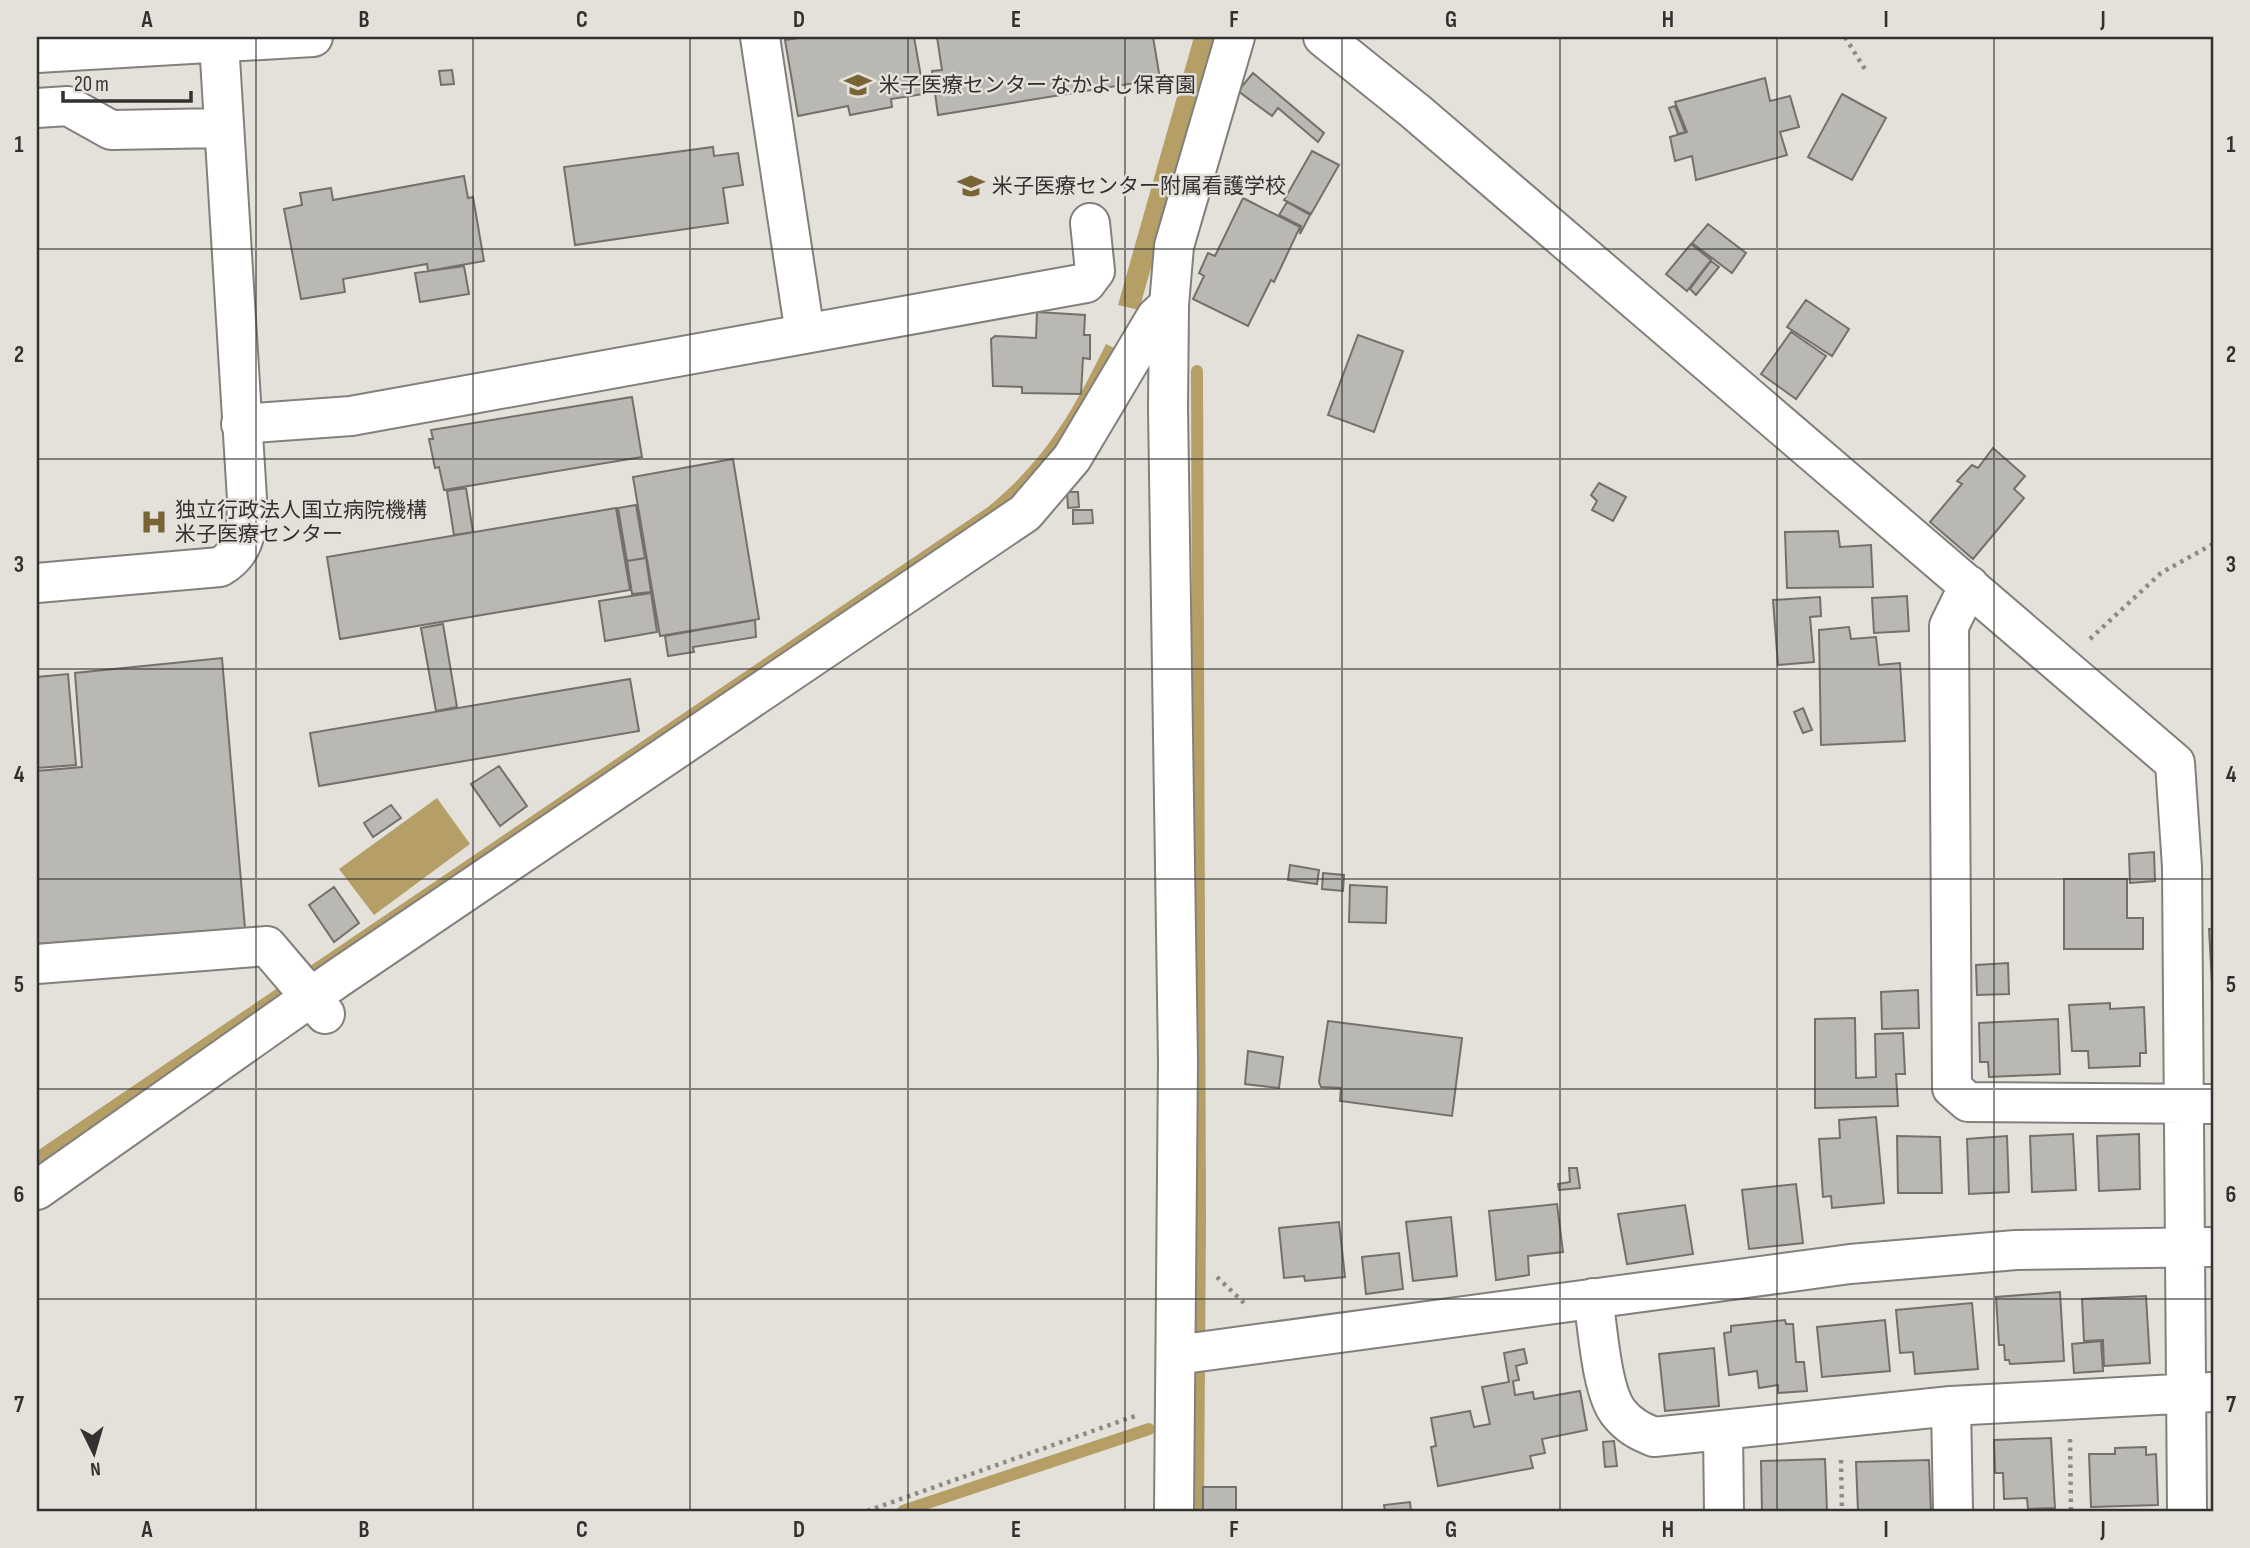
<svg xmlns="http://www.w3.org/2000/svg" width="2250" height="1548" viewBox="0 0 2250 1548" font-family="'Sofia Sans Condensed','Noto Sans JP',sans-serif">
  <style>
    .water { fill: #b59f67 }
    .lines { fill: none; stroke-linecap: round; stroke-linejoin: round }
    .stream { stroke: #b59f67; stroke-width: 12 }
    .building { fill: #bab8b2; stroke: #74716c; stroke-width: 2 }
    .minor-casing { stroke: #83807b; stroke-width: 42 }
    .path { stroke: #8d8b87; stroke-width: 4.5; stroke-dasharray: 3.5 5; stroke-linecap: butt }
    .minor { stroke: #fff; stroke-width: 38 }
    .grid { fill: none; stroke: #32312f; stroke-width: 2; stroke-opacity: 0.55 }
    .labels { text-anchor: middle; dominant-baseline: central; stroke-width: 5; stroke-linejoin: round; paint-order: stroke }
    .poi-label { font-size: 21px; fill: #32312f; stroke: #e3e1da; text-anchor: start }
    .neatline { fill: none; stroke: #32312f; stroke-width: 2.5 }
    .grid-label { font-size: 23px; text-anchor: middle; font-weight: bold; fill: #32312f }
  </style>
  <rect width="100%" height="100%" fill="#e3e1da"/>
  <path class="water" d="M1194,37H1217L1139,310L1118,305Z
    M1106,344L1122,352L1014,513L37,1181V1151L988,507C1046,459 1073,411 1106,344Z
    M437,798L470,844L374,915L339,869Z"/>
  <g class="lines">
    <path class="stream" d="M1197,371L1200,1220L1198,1511
      M903,1511L1149,1429"/>
  </g>
  <path class="building" d="M806,37H914L924,94L891,99L892,107L850,115L848,106L798,116L785,40Z
    M937,37H1153L1160,79L938,115L932,71L942,70Z
    M452,70L454,84L441,85L439,71Z
    M1253,73L1324,133L1318,142L1278,108L1272,116L1238,91Z
    M1765,78L1770,101L1790,96L1799,127L1780,132L1787,155L1696,180L1692,156L1675,161L1670,137L1687,132L1675,102Z
    M1842,94L1886,118L1852,180L1808,157Z
    M1675,106L1685,132L1678,134L1669,108Z
    M713,147L714,156L738,153L743,185L723,188L728,223L575,245L564,167Z
    M1312,151L1339,165L1311,214L1284,200Z
    M464,176L468,198L473,197L484,261L428,271L427,264L343,279L345,292L301,299L284,209L302,205L300,193L331,188L333,200Z
    M1243,198L1300,227L1274,282L1271,280L1248,326L1193,299L1204,276L1199,273L1208,253L1215,256Z
    M1287,202L1310,215L1300,234L1301,226L1279,215Z
    M1708,224L1746,253L1732,273L1692,243Z
    M1691,244L1711,260L1687,291L1666,274Z
    M1711,261L1719,267L1696,295L1690,289Z
    M464,266L469,294L420,302L415,273Z
    M1806,300L1849,329L1832,356L1787,327Z
    M1037,312L1085,315L1084,335H1090V359L1083,358L1081,394L1022,393V387L993,386L991,339L995,336L1036,338Z
    M1791,332L1826,356L1796,399L1761,374Z
    M1358,335L1403,351L1374,432L1328,415Z
    M632,397L642,457L444,490L439,467L435,468L429,439H433L431,430Z
    M1993,448L2025,476L2014,489L2024,498L1973,559L1930,522L1962,484L1957,481L1972,465L1978,468Z
    M733,459L759,619L660,636L633,477Z
    M1599,483L1626,497L1613,521L1592,510L1597,501L1591,495Z
    M466,488L473,532L454,535L447,491Z
    M1067,492H1078L1079,507L1068,508Z
    M636,505L645,558L627,561L618,508Z
    M616,508L630,590L340,639L327,557Z
    M1073,510H1092L1093,523L1073,524Z
    M1838,531L1840,547L1871,545L1873,587L1787,588L1785,532Z
    M646,558L651,592L632,594L627,561Z
    M651,593L657,632L605,641L599,601Z
    M1907,596L1909,631L1874,633L1872,598Z
    M1820,597L1821,616L1810,617L1814,662L1778,665L1773,600Z
    M755,620L756,637L693,647L694,652L668,656L665,636Z
    M443,624L457,707L436,711L421,628Z
    M1849,627L1851,639L1876,637L1879,665L1900,663L1905,741L1821,745L1819,630Z
    M222,658L245,928L37,944V771L82,767L75,673Z
    M68,674L76,765L37,768V677Z
    M630,679L639,731L319,786L310,733Z
    M1803,708L1812,730L1803,733L1794,712Z
    M499,766L527,806L500,826L471,784Z
    M391,805L401,818L373,837L364,823Z
    M2154,852L2155,881L2130,883L2129,854Z
    M1290,865L1319,870L1317,884L1288,880Z
    M1323,873L1344,875L1343,891L1322,889Z
    M2064,879H2127V918H2143V949H2064Z
    M1350,885L1387,887L1386,923L1349,922Z
    M334,887L359,923L334,942L309,905Z
    M2209,929H2213V983H2212Z
    M2008,963L2009,994L1977,995L1976,965Z
    M1918,990L1919,1028L1882,1029L1881,992Z
    M2110,1003V1009L2144,1007L2146,1053H2140V1066L2089,1068L2088,1051H2072L2069,1005Z
    M1855,1018L1856,1078L1876,1077L1875,1034L1903,1033L1905,1074H1896L1898,1106L1815,1108V1019Z
    M2058,1019L2060,1074L1989,1077L1988,1062H1980L1979,1023Z
    M1328,1021L1462,1038L1452,1116L1340,1101L1341,1088L1321,1087L1319,1082Z
    M1248,1051L1283,1057L1279,1088L1245,1084Z
    M1876,1117L1884,1203L1832,1208L1831,1196L1823,1197L1819,1139L1840,1138L1839,1120Z
    M2073,1134L2076,1190L2032,1192L2030,1136Z
    M2139,1134L2140,1189L2099,1191L2097,1136Z
    M1897,1136L1940,1137L1942,1193H1898Z
    M2007,1136L2009,1192L1969,1194L1967,1139Z
    M1569,1168H1577L1580,1188L1559,1190L1558,1184L1570,1182Z
    M1796,1184L1803,1243L1749,1249L1742,1190Z
    M1557,1204L1563,1252L1528,1256L1529,1275L1496,1280L1489,1211Z
    M1685,1205L1693,1254L1627,1264L1618,1214Z
    M1451,1217L1457,1276L1413,1281L1406,1222Z
    M1339,1222L1345,1277L1305,1281L1304,1276L1284,1278L1279,1228Z
    M1399,1253L1403,1289L1366,1294L1362,1257Z
    M2060,1292L2064,1361L2010,1364L2009,1360H2005L2004,1345H1999L1996,1297Z
    M2146,1296L2150,1363L2104,1366L2103,1340L2084,1341L2082,1299Z
    M1972,1303L1978,1369L1915,1374L1913,1352L1900,1353L1896,1310Z
    M1785,1320L1786,1324H1793L1796,1362H1804L1807,1391L1778,1393V1385L1759,1388L1757,1371L1729,1375L1724,1333L1731,1332V1326Z
    M1885,1320L1890,1371L1822,1377L1817,1327Z
    M2101,1341L2103,1371L2074,1373L2072,1344Z
    M1714,1348L1719,1406L1665,1411L1659,1354Z
    M1524,1349L1527,1363L1516,1366L1519,1380L1513,1381L1515,1395L1533,1392L1534,1399L1580,1391L1587,1430L1542,1439L1545,1453L1530,1456L1533,1468L1438,1486L1431,1447L1436,1446L1431,1418L1470,1411L1474,1427L1490,1424L1482,1387L1509,1382L1504,1353Z
    M2051,1438L2055,1508L2028,1509L2027,1498L2004,1499L2003,1473H1995L1994,1440Z
    M1614,1441L1617,1466L1605,1467L1603,1442Z
    M2146,1447V1455L2156,1454L2158,1505L2091,1507L2089,1454H2115V1448Z
    M1825,1459L1827,1511H1762L1761,1461Z
    M1929,1460L1931,1511H1858L1856,1462Z
    M1203,1487H1236V1511H1203Z
    M1410,1502L1411,1511H1385L1384,1505Z"/>
  <g class="lines">
    <defs>
      <path id="minor" d="M760,37L805,334
        M1323,37L1415,111L2175,763L2182,867L2187,1511
        M37,53L313,37
        M37,108L68,106L111,130L224,128
        M241,424L351,416L1086,283L1095,271L1090,223
        M37,583L220,567C247,551 247,528 247,499L219,42
        M1969,585L1949,626L1952,1088L1968,1102L2213,1104
        M37,964L267,946L325,1014
        M37,1190L338,978L1025,513L1072,458L1156,317L1169,305
        M1593,1298C1598,1328 1601,1389 1618,1412C1628,1425 1639,1431 1654,1437L1951,1406L2213,1392
        M1176,1355L1850,1264L2016,1250L2213,1247
        M1951,1406L1953,1511
        M1723,1431L1724,1511
        M1174,1511L1178,1061L1168,408L1169,305L1174,246L1235,37"/>
    </defs>
    <use href="#minor" class="minor-casing"/>
    <path class="path" d="M1845,37L1866,71
      M2090,639L2161,573L2213,544
      M1217,1277L1244,1303
      M2070,1439L2071,1511
      M1841,1460L1842,1511
      M867,1511L1135,1416"/>
    <use href="#minor" class="minor"/>
  </g>
  <path class="grid" d="M256,37V1511M473,37V1511M690,37V1511M908,37V1511M1125,37V1511M1342,37V1511M1560,37V1511M1777,37V1511M1994,37V1511M37,249H2213M37,459H2213M37,669H2213M37,879H2213M37,1089H2213M37,1299H2213"/>
  <defs>
    <symbol id="school-bare" viewBox="-9 -9 18 18"><path d="M0-5L7-2L0 1L-7-2ZM-4 1L0 2.5L4 1V4Q0 6-4 4Z" fill="#796534" stroke="#e3e1da" stroke-width="2.5" paint-order="stroke"/></symbol>
    <symbol id="hospital-bare" viewBox="-9 -9 18 18"><path d="M-5-5h3v3.5h4V-5h3V5h-3V1.5h-4V5h-3Z" fill="#796534" stroke="#e3e1da" stroke-width="2.5" paint-order="stroke"/></symbol>
  </defs>
  <g fill-rule="evenodd">
    <use href="#school-bare" x="839" y="66" width="38" height="38"/>
    <use href="#school-bare" x="952" y="167" width="38" height="38"/>
    <use href="#hospital-bare" x="135" y="503" width="38" height="38"/>
  </g>
  <g class="labels">
    <g class="poi-label">
      <text x="879" y="85">米子医療センター なかよし保育園</text>
      <text x="992" y="186">米子医療センター附属看護学校</text>
      <text x="175" y="510">独立行政法人国立病院機構<tspan x="175" dy="24">米子医療センター</tspan></text>
    </g>
  </g>
  <rect width="2250" height="1548" fill="none" stroke="#e3e1da" stroke-width="77"/>
  <g transform="translate(94 1453) rotate(175)" stroke="#e3e1da" stroke-width="5" paint-order="stroke">
  <path d="M0-5L12 26L0 18L-12 26Z" fill="#32312f"/>
  <text y="-10" font-size="19" font-weight="bold" text-anchor="middle" fill="#32312f">N</text>
  </g>
  <path d="M63 91v10h128v-10" fill="none" stroke="#32312f" stroke-width="3.5"/>
  <text x="74" y="91" font-size="21" fill="#32312f" stroke="#e3e1da" stroke-width="5" paint-order="stroke">20 m</text>
  <rect x="38" y="38" width="2174" height="1472" class="neatline"/>
  <g class="grid-label">
    <text x="147" y="27">A</text>
    <text x="364" y="27">B</text>
    <text x="582" y="27">C</text>
    <text x="799" y="27">D</text>
    <text x="1016" y="27">E</text>
    <text x="1234" y="27">F</text>
    <text x="1451" y="27">G</text>
    <text x="1668" y="27">H</text>
    <text x="1886" y="27">I</text>
    <text x="2103" y="27">J</text>
    <text x="19" y="152">1</text>
    <text x="2231" y="152">1</text>
    <text x="19" y="362">2</text>
    <text x="2231" y="362">2</text>
    <text x="19" y="572">3</text>
    <text x="2231" y="572">3</text>
    <text x="19" y="782">4</text>
    <text x="2231" y="782">4</text>
    <text x="19" y="992">5</text>
    <text x="2231" y="992">5</text>
    <text x="19" y="1202">6</text>
    <text x="2231" y="1202">6</text>
    <text x="19" y="1412">7</text>
    <text x="2231" y="1412">7</text>
    <text x="147" y="1537">A</text>
    <text x="364" y="1537">B</text>
    <text x="582" y="1537">C</text>
    <text x="799" y="1537">D</text>
    <text x="1016" y="1537">E</text>
    <text x="1234" y="1537">F</text>
    <text x="1451" y="1537">G</text>
    <text x="1668" y="1537">H</text>
    <text x="1886" y="1537">I</text>
    <text x="2103" y="1537">J</text>
  </g>
</svg>
